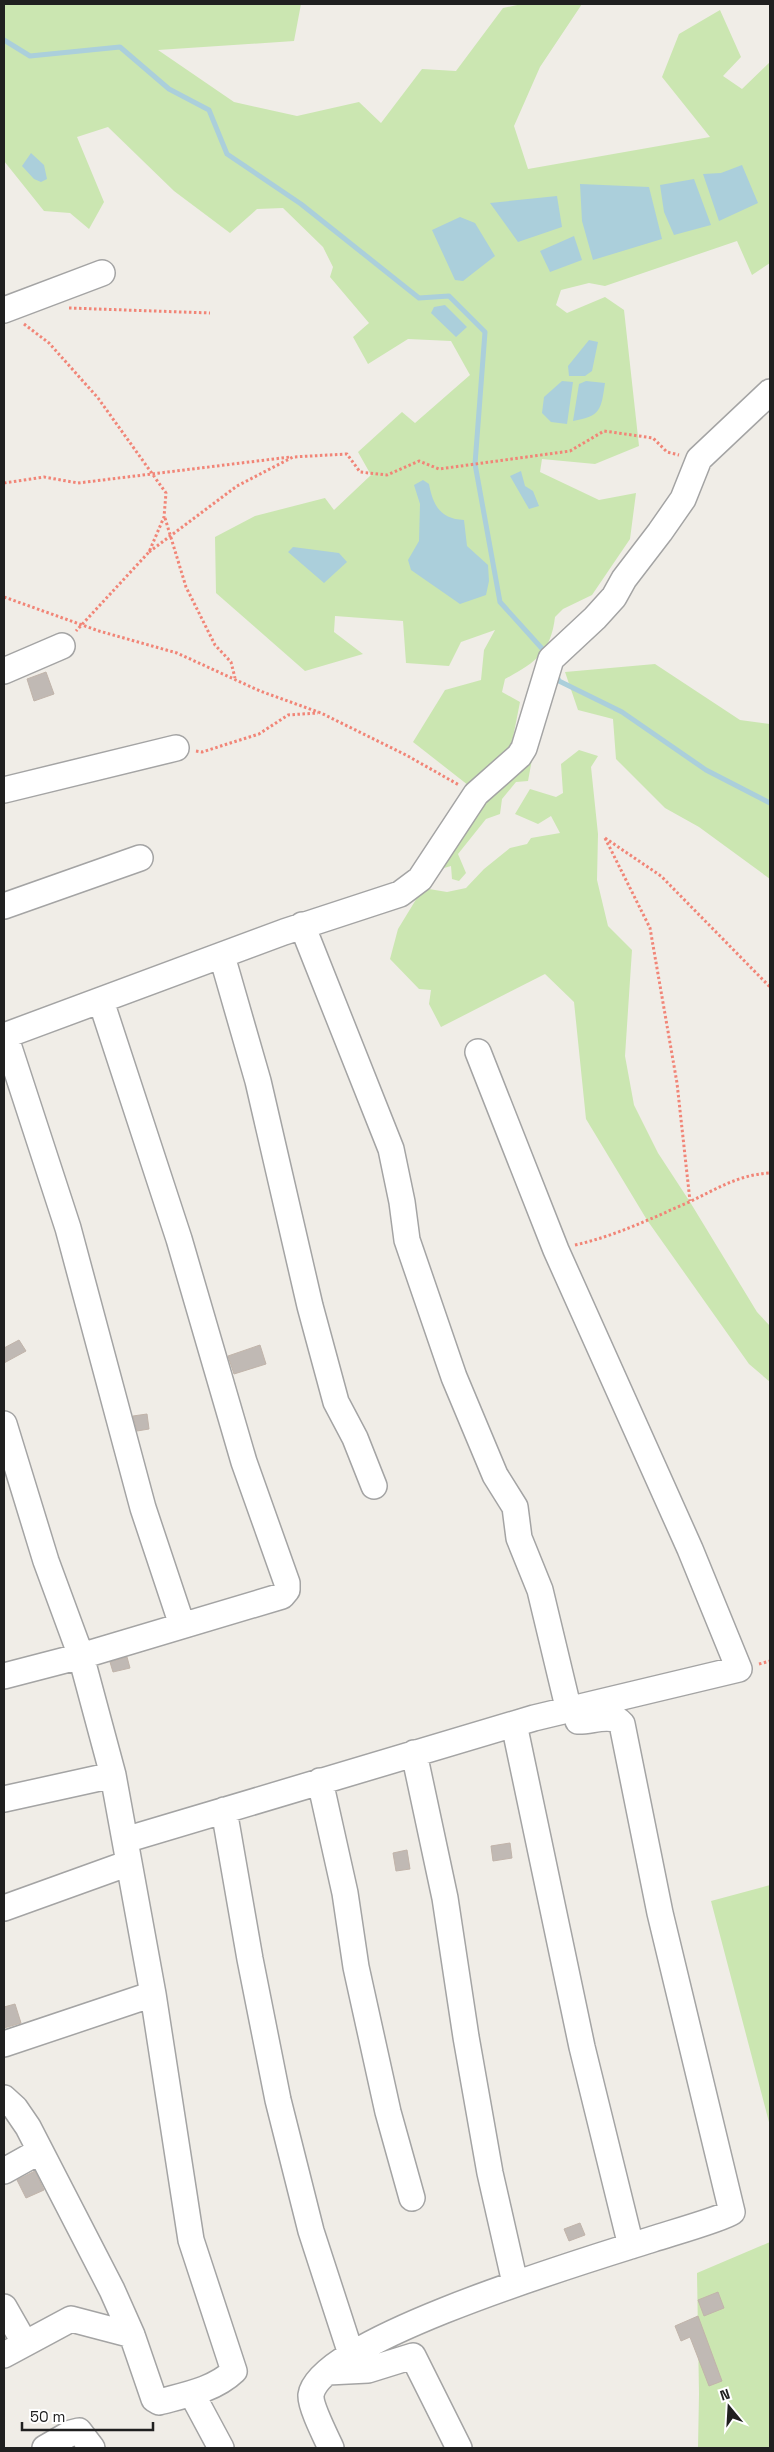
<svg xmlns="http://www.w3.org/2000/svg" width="774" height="2452" viewBox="0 0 774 2452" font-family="'Space Grotesk',sans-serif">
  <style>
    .grass { fill: #cbe6b1 }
    .water { fill: #abcfdb }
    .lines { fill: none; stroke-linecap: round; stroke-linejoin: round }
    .stream { stroke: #abcfdb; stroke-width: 5 }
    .building { fill: #c0b9b4; stroke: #c1b4aa }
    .minor-casing { stroke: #a4a4a4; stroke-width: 28 }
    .path { stroke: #f18577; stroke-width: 3; stroke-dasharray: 2.5 2.5; stroke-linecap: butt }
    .minor { stroke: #fff; stroke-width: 25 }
  </style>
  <rect width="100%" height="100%" fill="#f0ede7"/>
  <path class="grass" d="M4,4H301L294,41L158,50L234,102L297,116L359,102L381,123L422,69L456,71L503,8L522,4H582L540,67L514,126L528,169L710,137L662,77L679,34L720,10L741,57L723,76L742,89L770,62V263L752,275L737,241L605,286L589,283L561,290L556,305L567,313L605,297L624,310L639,446L595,464L542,459L540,472L599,500L636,493L630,539L592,595L563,609L555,617C551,652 535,663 505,679L502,692L520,702L508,763L473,789L413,742L445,690L481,680L484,650L495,630L461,642L449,666L406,663L403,621L335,616L334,632L363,654L305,671L216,593L215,537L255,516L325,498L334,510L371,475L358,452L402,412L415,423L470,375L451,341L408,339L368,364L353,337L369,323L330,277L333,267L323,247L283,208L257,209L230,233L174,191L108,127L77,137L104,202L89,229L70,213L44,211L4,161Z
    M655,664L740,720L770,724V879L699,827L665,808L616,759L613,719L578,710L565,672Z
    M579,750L598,756L591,767L598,834L597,880L608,926L632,950L625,1056L634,1105L658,1153L690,1202L757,1312L770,1326V1382L749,1364L647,1220L586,1119L574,1002L545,974L441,1027L429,1004L431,990L419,989L390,959L398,929L423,888L447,892L466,888L484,869L510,848L527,844L531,838L560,833L551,816L538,824L515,814L530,789L556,797L563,793L561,764Z
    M533,754L528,781L516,782L502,799L500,814L486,819L458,854L466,873L459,881L452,879L451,866L444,868L438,875L480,797Z
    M770,1885V2126L711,1901Z
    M770,2242V2448H698L699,2394L697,2273Z"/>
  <path class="water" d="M31,153L44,165L47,179L41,182L34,179L22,166Z
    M742,165L758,203L719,221L703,174L721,173Z
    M694,179L711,225L674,235L664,212L660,185Z
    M580,184L649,187L662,239L593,260L582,221Z
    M557,196L562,227L518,242L490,203Z
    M460,217L475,223L495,256L463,281L455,280L432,230Z
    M574,236L582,260L550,272L540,251Z
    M445,305L467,327L456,337L431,313L434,307Z
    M589,340L598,342L592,371L585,376H569L568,366Z
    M562,381L573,382L567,424L551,422L542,413L544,397Z
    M586,381L605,383C601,410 601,416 573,421L579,384Z
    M521,471L525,486L533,491L539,506L529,509L510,476Z
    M423,480L429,484C433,505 440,519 464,520L467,546L488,565L489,581L486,595L460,604L411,570L408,560L419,541L420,504L414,485Z
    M293,547L339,553L347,562L324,583L288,552Z"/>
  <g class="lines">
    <path class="stream" d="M4,40L30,56L120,47L169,89L209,110L227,154L301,204L419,298L449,296L485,332L475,464L500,602L546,653
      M556,674L559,681L622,712L706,770L770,803"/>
  </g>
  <path class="building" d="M46,672L54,694L34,701L27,679Z
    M19,1340L26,1351L4,1363V1348Z
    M260,1345L266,1364L234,1374L228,1356Z
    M147,1414L149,1429L137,1431L133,1416Z
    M127,1657L130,1668L113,1672L110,1662Z
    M510,1843L512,1858L493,1861L491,1846Z
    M407,1850L410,1869L396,1871L393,1853Z
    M15,2004L21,2023L4,2028V2007Z
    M35,2171L44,2190L26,2198L17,2180Z
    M580,2223L585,2235L569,2241L564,2229Z
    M718,2292L724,2308L704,2316L698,2300Z
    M698,2316L722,2381L709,2386L690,2337L681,2341L675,2326Z"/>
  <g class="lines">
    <defs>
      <path id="minor" d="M4,310L102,273
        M4,671L62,646
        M4,790L176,748
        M4,906L140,858
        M302,925L391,1149L402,1202L407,1240L454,1377L495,1475L515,1507L519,1538L540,1590L569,1711
        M222,956L258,1081L310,1306L336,1402L355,1438L374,1486
        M5,1035L68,1228L143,1508L182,1625
        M4,1036L284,932L400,894L420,879L476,794L519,756L524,748L551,659L595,618L614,597L624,579L660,532L683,499L699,459L770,392
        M4,1424L46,1561L81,1656L113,1775L153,1994L191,2240L234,2371C214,2390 185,2395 159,2402L154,2399L132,2335L112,2290L28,2127L15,2108L4,2098
        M4,1676L81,1656L282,1596L287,1590V1583L244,1462L179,1239L101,1001
        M514,1724L582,2047L631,2246
        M414,1753L445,1898L466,2037L490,2173L515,2283
        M320,1781L345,1893L356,1967L388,2112L412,2198
        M4,1799L113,1775
        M224,1810L250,1959L278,2100L311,2231L351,2354
        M125,1840L534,1718L739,1669L690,1549L556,1250L478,1052
        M4,1908L129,1863
        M4,2044L153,1994
        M4,2171L40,2151
        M4,2307L24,2342
        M4,2355L71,2319L132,2335
        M328,2372L368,2370L413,2356L459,2448
        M192,2394L221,2448
        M45,2448L71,2433L79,2431L92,2448
        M331,2448C326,2437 310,2406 311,2395C319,2339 597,2257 653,2239C668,2234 722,2219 732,2212L660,1913L622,1724C612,1712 591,1722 578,1721"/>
    </defs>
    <use href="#minor" class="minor-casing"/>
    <path class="path" d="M69,308L210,313
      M24,324L49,343L98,398L166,493L164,517L149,552L76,631
      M4,483L44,477L78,483L290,457
      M165,518L186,587L215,645L231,662L235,678
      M149,552L237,486L293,457L347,454L360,472L387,475L419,461L439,469L570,451L604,431L653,438L667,452L679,455
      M4,597L99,631L177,653L260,691L321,713L406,755L459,785
      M196,751L202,752L259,734L288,715L318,713
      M605,838L650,928L677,1083L690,1201
      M605,838L661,876L770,987
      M575,1245C615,1236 650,1219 687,1203C717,1189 737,1175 770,1173
      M759,1664L770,1661"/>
    <use href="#minor" class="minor"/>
  </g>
  <rect width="774" height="2452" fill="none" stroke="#202020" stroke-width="10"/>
  <g transform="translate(729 2407) rotate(342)" stroke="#ffffff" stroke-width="4" paint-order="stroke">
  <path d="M0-4L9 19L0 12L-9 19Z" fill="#202020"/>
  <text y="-8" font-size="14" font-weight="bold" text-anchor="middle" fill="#202020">N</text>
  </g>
  <path d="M22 2422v8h131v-8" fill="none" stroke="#202020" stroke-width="2.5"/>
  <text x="30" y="2422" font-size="15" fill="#202020" stroke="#ffffff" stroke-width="4" paint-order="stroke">50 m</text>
</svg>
